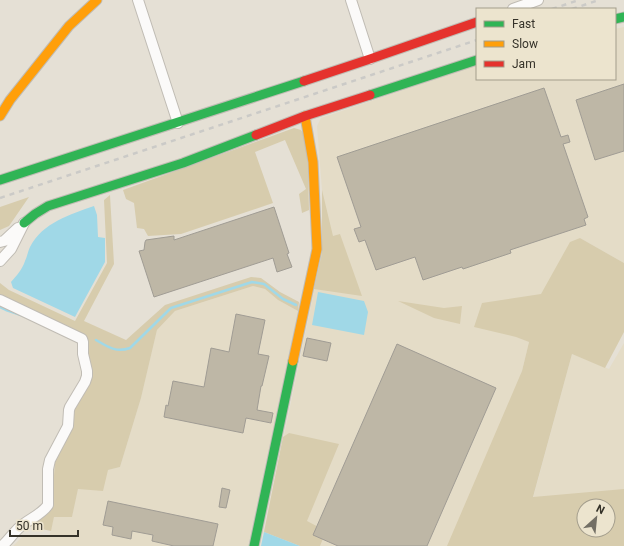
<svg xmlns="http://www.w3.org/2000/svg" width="624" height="546" viewBox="0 0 624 546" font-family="Roboto,sans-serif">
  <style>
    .built { fill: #e4dcc7 }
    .green { fill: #d7ccad; fill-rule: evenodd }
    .water { fill: #a0d8e7 }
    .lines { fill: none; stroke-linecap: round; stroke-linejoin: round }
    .stream { stroke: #a0d8e7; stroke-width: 2.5 }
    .building { fill: #beb7a6; stroke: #a09c94 }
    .street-casing { stroke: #c0bcb4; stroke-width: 12 }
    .fast-casing { stroke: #c0bcb4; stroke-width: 11 }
    .slow-casing { stroke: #c0bcb4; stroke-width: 11 }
    .jam-casing { stroke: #c0bcb4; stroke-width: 11 }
    .street { stroke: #fbfaf9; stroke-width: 10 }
    .fast { stroke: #30b455; stroke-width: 9 }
    .slow { stroke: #ff9f0a; stroke-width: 9 }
    .jam { stroke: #e5322d; stroke-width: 9 }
    .rail { stroke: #cbcac7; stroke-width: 2.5; stroke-dasharray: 5 5; stroke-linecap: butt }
  </style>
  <rect width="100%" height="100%" fill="#e5e0d5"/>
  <path class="built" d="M624,27V263L580,238L541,294L517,337L529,342L488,511L465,546H300L264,532L322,253V190L317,126L321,118L477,65V79H615V29Z
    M253,286L265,289L278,300L298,311L248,546H13L23,536L49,537L54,517L72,516L78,488L108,470L120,467L141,398L157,330L175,311Z
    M624,343V506H584L533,498L572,354L609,369Z"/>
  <path class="green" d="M294,128L301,130L307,139L309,210L302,213L299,194L306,189L285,140L255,152L273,203L181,234L148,236L144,229L137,228L134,203L126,199L123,190Z
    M322,190L333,236L340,234L362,296L314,289L322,253Z
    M110,195L114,264L84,321L126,340L165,305L251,277L261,278L280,292L299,302L298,311L278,300L265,289L253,286L175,311L157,330L141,398L120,467L108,470L103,491L78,489L72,517H54L51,531L32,527L52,508L55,459L74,408L90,378L86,338L0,297V283L9,290L75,321L107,263L104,200Z
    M29,197L9,226L0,230V207Z
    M580,238L624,263V332L605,368L572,354L533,497L624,489V546H447L522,371L529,342L516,337L474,327L482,303L541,294L570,242ZM584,506H608V530H584Z
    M398,301L444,308L462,306L460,324L434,318Z
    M289,433L339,444L307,521L326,531L320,546H300L264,532L283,437Z"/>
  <path class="water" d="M94,206L97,215L98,237L105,238V262L75,317L13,288L11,282C17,275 22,270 25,261C27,257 28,251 30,247C42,223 71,214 94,206Z
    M318,292L364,301L368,312L364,335L312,325Z
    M264,532L300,546H261Z"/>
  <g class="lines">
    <path class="stream" d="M0,307L6,310L21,315
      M96,340C108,347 116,353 130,348L171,308L252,282L264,284L283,299L296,305"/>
  </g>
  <path class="building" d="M624,84V151L595,160L576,100Z
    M544,88L561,137L568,135L570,142L563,144L588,217L584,219L586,225L510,250L511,253L463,269L462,267L423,280L415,257L376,270L365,240L359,242L354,229L361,227L337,157Z
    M274,207L289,253L287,254L292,267L277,272L273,258L154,297L139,251L144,250L145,242L146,240L174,236V240Z
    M236,314L265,320L258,354L269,356L262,386H261L257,410L273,413L271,423L246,418L243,433L164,417L166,405L168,406L173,381L204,387L211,348L229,352Z
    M307,338L331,343L327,361L303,356Z
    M397,344L496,388L427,546H338L313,535Z
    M222,488L230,490L226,508L219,507Z
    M108,501L218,524L213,546H174L152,541L153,535L132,531L131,539L112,535L113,527L103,525Z"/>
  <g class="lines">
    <defs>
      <path id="street" d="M138,0L178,123
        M351,0L370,59
        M513,9L538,0
        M0,242L4,241L18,228
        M0,261L11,249L24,223
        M0,300L82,339L83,342V354L87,371V376L85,382L70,407L69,410L68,426L50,460L48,469V505C41,515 29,519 20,527C13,533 9,540 2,546"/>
      <path id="fast" d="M615,19L624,17
        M370,95L477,60
        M0,180L304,81
        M24,223L35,214L48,206L183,163L256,135
        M254,546L293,361"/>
      <path id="slow" d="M0,116L10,100L69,26L97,0
        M293,361L317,249L313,162L305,116"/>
      <path id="jam" d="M304,81L370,59L477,22
        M256,135L305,116L370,95"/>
    </defs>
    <use href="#street" class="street-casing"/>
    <use href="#fast" class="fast-casing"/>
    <use href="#slow" class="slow-casing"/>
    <use href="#jam" class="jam-casing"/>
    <use href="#street" class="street"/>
    <use href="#fast" class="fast"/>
    <use href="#slow" class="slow"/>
    <use href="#jam" class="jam"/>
    <path class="rail" d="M552,9L579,0
      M572,9L599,0
      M0,198L477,40"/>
  </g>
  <rect x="476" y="8" width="140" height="72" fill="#ece4ce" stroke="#a39d8c"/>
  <rect x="484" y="21" width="20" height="6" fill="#30b455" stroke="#a39d8c"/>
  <text x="512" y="28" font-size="12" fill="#353229">Fast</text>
  <rect x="484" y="41" width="20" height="6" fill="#ff9f0a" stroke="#a39d8c"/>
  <text x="512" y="48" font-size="12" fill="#353229">Slow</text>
  <rect x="484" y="61" width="20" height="6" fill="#e5322d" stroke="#a39d8c"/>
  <text x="512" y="68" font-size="12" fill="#353229">Jam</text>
  <g transform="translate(596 518) rotate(27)"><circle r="19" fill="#ece4ce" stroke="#a39d8c"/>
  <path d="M0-3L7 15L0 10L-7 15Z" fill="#736f65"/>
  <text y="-6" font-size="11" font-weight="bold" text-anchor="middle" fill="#353229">N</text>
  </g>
  <path d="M10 530v6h68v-6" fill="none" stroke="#353229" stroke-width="2"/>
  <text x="16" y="530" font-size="12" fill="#353229" stroke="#ece4ce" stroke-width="3" paint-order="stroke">50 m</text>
</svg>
